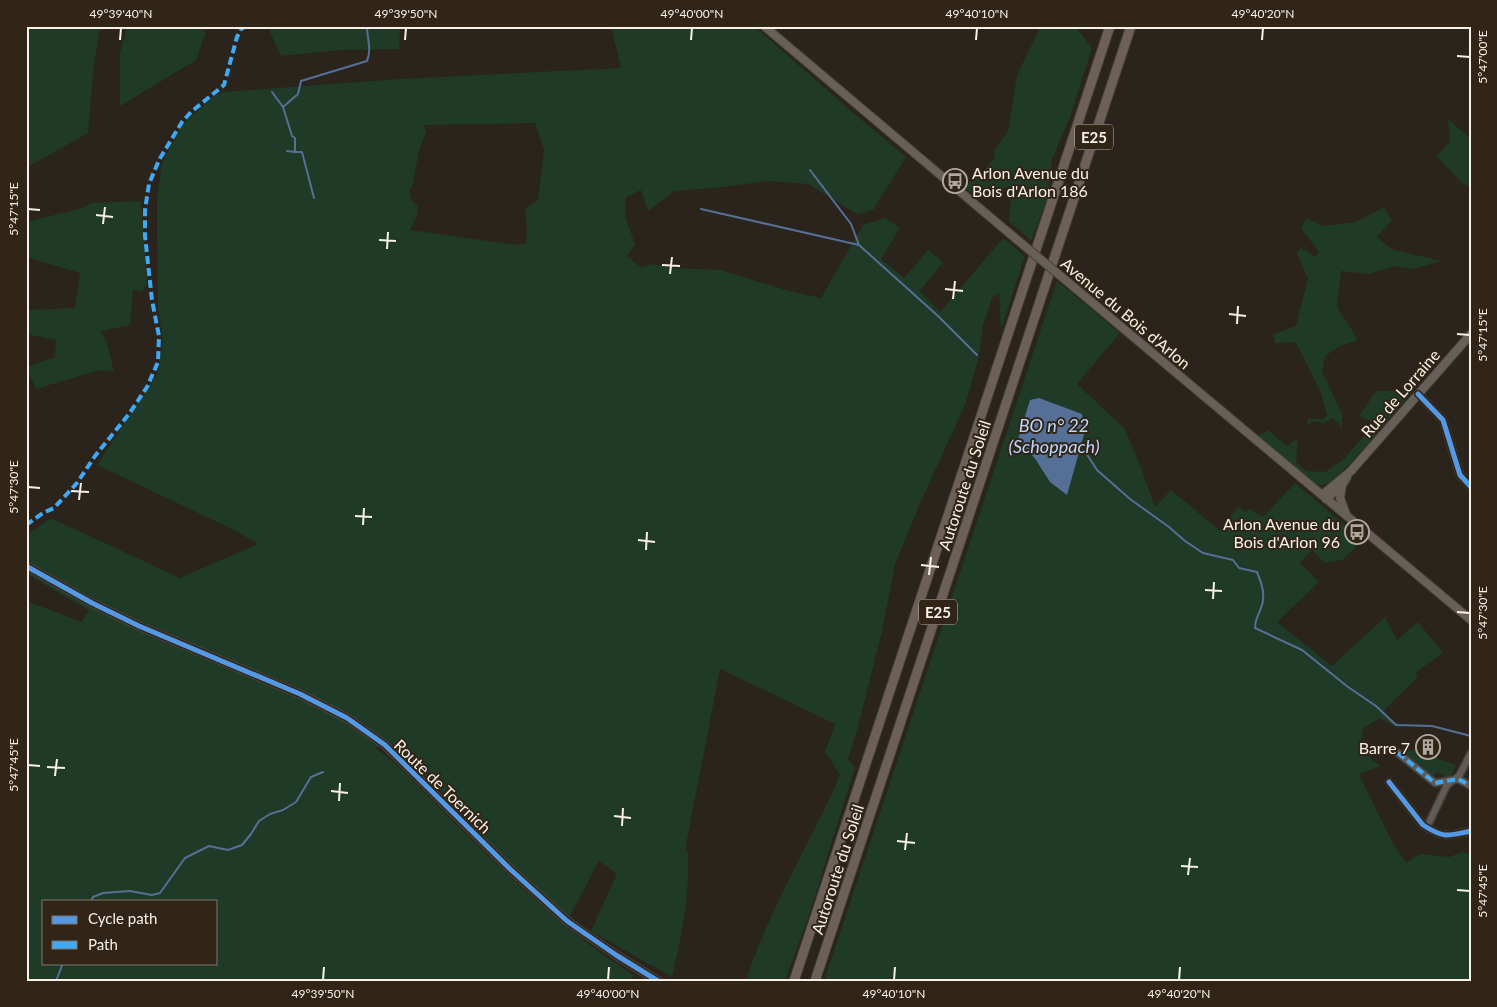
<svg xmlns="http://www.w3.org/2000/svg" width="1497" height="1007" viewBox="0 0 1497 1007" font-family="Lato,sans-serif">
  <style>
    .green { fill: #1f3a27; fill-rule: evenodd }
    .water { fill: #566f96 }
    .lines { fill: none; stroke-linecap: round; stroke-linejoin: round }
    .stream { stroke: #566f96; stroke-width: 2 }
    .minor-casing { stroke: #443f39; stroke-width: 9 }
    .major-casing { stroke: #443f39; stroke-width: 10 }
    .highway-casing { stroke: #443f39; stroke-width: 11 }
    .minor { stroke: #615b56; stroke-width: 6 }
    .major { stroke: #685f58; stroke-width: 8 }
    .highway { stroke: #6d6058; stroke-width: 9 }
    .major-bridge-casing { stroke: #443f39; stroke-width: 10; stroke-linecap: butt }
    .major-bridge { stroke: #685f58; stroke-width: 8 }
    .quiet { stroke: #3fa9f5; stroke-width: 4; stroke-dasharray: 8 4; stroke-linecap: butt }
    .cycleway-casing { stroke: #302517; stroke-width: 8 }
    .cycleway { stroke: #5399e6; stroke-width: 5 }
    .ticks { fill: none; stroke: #f9f1e8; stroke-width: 2 }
    .labels { text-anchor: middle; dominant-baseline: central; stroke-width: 4; stroke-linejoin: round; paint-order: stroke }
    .shield { fill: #302517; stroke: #bdb4a9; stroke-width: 1 }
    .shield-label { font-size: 15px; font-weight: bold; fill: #f9f1e8 }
    .poi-label { font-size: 16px; fill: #f9f1e8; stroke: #302517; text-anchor: end }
    .street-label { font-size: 16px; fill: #f9f1e8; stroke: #302517 }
    .water-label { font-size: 18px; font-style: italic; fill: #bcd6ff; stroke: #302517 }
    .neatline { fill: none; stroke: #f9f1e8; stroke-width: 2 }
    .ticks-label { font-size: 12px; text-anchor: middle; fill: #f9f1e8 }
  </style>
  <rect width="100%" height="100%" fill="#2a241d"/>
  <path class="green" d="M26,26H100L94,64L88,133L26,168Z
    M127,26H197L206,32L196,60L120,106V53Z
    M276,26H400L399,49L341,50L281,56L269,30Z
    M611,26H754L858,117L906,157L873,210L857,214L808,184L768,181L723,187L674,191L648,211L641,190L626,197L625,217L635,244L627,256L642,268L651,264L672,268L720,270L789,291L821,298L863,225L885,218L900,228L881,259L904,278L928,250L943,262L920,291L940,312L1003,238L1025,256L1001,330L999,293L992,298L983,325L978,361L965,405L921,501L895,564L881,636L857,731L848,759L855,768L809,915L785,981H746C768,910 811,843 840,775L825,752L835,724L720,669L685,850L688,852C690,895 682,935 672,977L591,931L617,874L599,861L567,921L465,824L469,819L389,741L376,748L398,766C473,840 544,919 634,975L631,981H26V601L82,622L89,610L69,599L26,573V536L51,518L180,578L258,544L232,529L97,465L157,374L163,341L158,308L157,242V198L162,163L182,125L214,96L224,92L400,79L621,68ZM535,123L544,150L538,200L525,209L527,229L526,243L516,245L410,230C414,222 419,215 417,205L412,201L409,190L412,188L419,151L426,132L423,125ZM44,901H216V963H44Z
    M1041,26H1075L1092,48L1069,120L1052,159L1047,199L1031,241L1009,221L1012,186L997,189L978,196L963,188L980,174L995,158L994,151L1008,131L1017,75Z
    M1448,119L1471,139V187L1462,183L1436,156L1450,142Z
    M141,201L147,284L142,292L133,289L130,325L101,331L107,343L114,372L100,370L36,389L26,367L55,357L56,340L26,334V307L28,310L75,308L80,273L26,257V222L83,208L91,203Z
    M1384,207L1392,220L1377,237L1391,249L1441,261L1413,269L1395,266L1369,274L1341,271L1337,307L1358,340L1340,346L1325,356L1322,371L1342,414V428L1333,418L1324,423L1312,421L1306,427L1308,419H1322L1327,416L1321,393L1296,342L1275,343L1273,334L1296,326L1308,279L1297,253L1301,248L1315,257L1319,252L1301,228L1306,218L1323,226L1356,222Z
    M1057,281L1120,333L1077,384L1125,429L1140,465L1155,507L1171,490L1220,531L1238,507L1246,512L1249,509L1263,517L1295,483L1363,540L1342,560L1325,563L1312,550L1300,563L1319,582L1277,622L1332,666L1385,617L1397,640L1418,622L1443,653L1415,673L1418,677L1384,710L1391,720L1401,724L1399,728L1379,718L1364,728L1360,742L1372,760L1381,766L1359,774L1391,840L1406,863L1420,854L1450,857L1461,852L1471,854V981H824Z
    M1376,391H1413C1400,406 1338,483 1324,485C1318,487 1314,483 1310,481L1258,436L1268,430L1287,446L1298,438L1296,462L1306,471L1325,472L1344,459L1375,423L1359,416Z
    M1404,747L1456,765L1449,779L1437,772L1430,780L1399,753Z"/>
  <path class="water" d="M1039,398L1082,414L1085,431L1067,495L1050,482L1036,460L1018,439L1030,400Z"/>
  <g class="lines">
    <path class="stream" d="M272,92L283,107
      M287,151L295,152
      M810,170L851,224L859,245L938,316L977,355
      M314,198L302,152H295V138L292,136L283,107L298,94L301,81L367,61C372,49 367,39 367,26
      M701,209L859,245
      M1078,448L1086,453L1097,470L1130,499L1169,527L1185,541L1203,553L1233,560L1239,568L1257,572C1262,584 1266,596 1261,608C1258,617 1255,618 1255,628L1302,650L1348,687L1376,706L1396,725L1432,726L1471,736
      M91,901L93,897L103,893L130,891L152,895L160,893L185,858L209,846L228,850L242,845L251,834L259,821L270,814L283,810L296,802L311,777L323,772
      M56,981L63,963"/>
    <defs>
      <path id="minor" d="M1418,394L1443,420L1460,475L1471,487
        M1398,753L1435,783L1458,779L1471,786
        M1389,782L1423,825C1445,839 1447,836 1471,831
        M1427,827L1447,785L1459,776L1471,753"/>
      <path id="major" d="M764,26L1009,233
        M1075,288L1471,620
        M1342,485L1340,498L1346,514
        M1322,495L1351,471L1471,334
        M1326,499L1342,485L1347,477
        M26,566L92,603L139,626L300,694L347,718L385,745L510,869L567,921L616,955L658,981"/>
      <path id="highway" d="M794,981L1110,26
        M815,981L1131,26"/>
    </defs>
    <use href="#minor" class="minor-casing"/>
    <use href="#major" class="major-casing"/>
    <use href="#highway" class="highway-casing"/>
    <use href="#minor" class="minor"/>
    <use href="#major" class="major"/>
    <use href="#highway" class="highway"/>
    <defs>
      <path id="major-bridge" d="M1009,233L1075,288"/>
    </defs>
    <use href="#major-bridge" class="major-bridge-casing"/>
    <use href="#major-bridge" class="major-bridge"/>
    <path class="quiet" d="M26,525L43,513L54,508L77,483L95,456L129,414L147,387L158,362L159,336L152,300L145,236V210L149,184L159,160L182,122L191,112L224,85L237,37L241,29L246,26
      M1398,753L1435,783L1458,779L1471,786"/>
    <defs>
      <path id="cycleway" d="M1418,394L1443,420L1460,475L1471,487
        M26,566L92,603L139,626L300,694L347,718L385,745L510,869L567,921L616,955L658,981
        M1389,782L1423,825C1445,839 1447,836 1471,831"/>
    </defs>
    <use href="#cycleway" class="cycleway-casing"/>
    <use href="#cycleway" class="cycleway"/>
  </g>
  <path class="ticks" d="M120,40L121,28M405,40L406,28M691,40L692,28M976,40L977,28M1262,40L1263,28M1457,56L1470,57M28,209L40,210M96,215L113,217M103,224L105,207M379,240L396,241M387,249L388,232M662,265L680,266M670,274L672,257M945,289L963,291M953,299L955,281M1229,314L1246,316M1237,324L1238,306M1457,334L1470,335M28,487L40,488M71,491L89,492M79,500L81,483M355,516L372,517M363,525L364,508M638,540L655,542M646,550L647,532M921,565L939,567M929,575L931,557M1205,590L1222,591M1213,599L1214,582M1457,612L1470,613M28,765L40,766M47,767L65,768M55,776L57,759M331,791L348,793M339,801L340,783M614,816L631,818M622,826L623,808M897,841L915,843M905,850L907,833M1181,866L1198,867M1188,875L1190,858M1457,890L1470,891M323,980L324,967M608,980L609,967M894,980L895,967M1179,980L1180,967"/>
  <defs>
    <symbol id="bus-ring" viewBox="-11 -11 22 22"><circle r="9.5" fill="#302517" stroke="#b1a9a1" stroke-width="1.5"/><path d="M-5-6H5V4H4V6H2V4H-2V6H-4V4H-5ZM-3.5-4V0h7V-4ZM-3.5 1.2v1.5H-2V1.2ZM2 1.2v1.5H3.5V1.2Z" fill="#b1a9a1"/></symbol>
    <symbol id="building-ring" viewBox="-11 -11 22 22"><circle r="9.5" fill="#302517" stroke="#b1a9a1" stroke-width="1.5"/><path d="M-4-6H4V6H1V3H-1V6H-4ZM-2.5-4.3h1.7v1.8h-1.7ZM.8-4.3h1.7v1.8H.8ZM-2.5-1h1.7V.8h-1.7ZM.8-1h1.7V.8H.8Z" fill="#b1a9a1"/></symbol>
  </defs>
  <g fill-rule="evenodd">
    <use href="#bus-ring" x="941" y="167" width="28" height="28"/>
    <use href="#bus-ring" x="1343" y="518" width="28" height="28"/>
    <use href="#building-ring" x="1414" y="733" width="28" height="28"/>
  </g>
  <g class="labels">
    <g class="shield">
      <rect x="1075" y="124.5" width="38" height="25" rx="4"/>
      <rect x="919" y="599.5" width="38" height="25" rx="4"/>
    </g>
    <g class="shield-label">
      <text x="1094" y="137">E25</text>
      <text x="938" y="612">E25</text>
    </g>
    <g class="poi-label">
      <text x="972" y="172" text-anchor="start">Arlon Avenue du<tspan x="972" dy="18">Bois d'Arlon 186</tspan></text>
      <text x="1340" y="523">Arlon Avenue du<tspan x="1340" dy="18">Bois d'Arlon 96</tspan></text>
      <text x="1410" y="747">Barre 7</text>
    </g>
    <g class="street-label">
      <text transform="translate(1126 313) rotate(40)">Avenue du Bois d'Arlon</text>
      <text transform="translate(1400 393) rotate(-49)">Rue de Lorraine</text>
      <text transform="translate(964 485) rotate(-72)">Autoroute du Soleil</text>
      <text transform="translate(443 786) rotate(44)">Route de Toernich</text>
      <text transform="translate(837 869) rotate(-72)">Autoroute du Soleil</text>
    </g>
    <g class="water-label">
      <text x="1054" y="425">BO n° 22<tspan x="1054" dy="21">(Schoppach)</tspan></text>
    </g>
  </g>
  <rect width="1497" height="1007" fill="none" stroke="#302517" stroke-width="55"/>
  <rect x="42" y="900" width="175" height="65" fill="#302517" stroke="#80776b"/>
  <rect x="52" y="916" width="25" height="8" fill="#5399e6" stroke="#80776b"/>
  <text x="88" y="924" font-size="15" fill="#f9f1e8">Cycle path</text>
  <rect x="52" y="941" width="25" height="8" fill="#3fa9f5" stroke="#80776b"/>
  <text x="88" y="950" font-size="15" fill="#f9f1e8">Path</text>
  <rect x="28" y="28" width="1442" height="952" class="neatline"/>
  <g class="ticks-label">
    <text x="121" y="18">49°39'40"N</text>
    <text x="406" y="18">49°39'50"N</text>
    <text x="692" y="18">49°40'00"N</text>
    <text x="977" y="18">49°40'10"N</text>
    <text x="1263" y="18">49°40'20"N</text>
    <text transform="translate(1483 57) rotate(-90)" y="4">5°47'00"E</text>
    <text transform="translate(14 209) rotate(-90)" y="4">5°47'15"E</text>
    <text transform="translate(1483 335) rotate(-90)" y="4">5°47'15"E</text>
    <text transform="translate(14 487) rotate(-90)" y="4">5°47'30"E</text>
    <text transform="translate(1483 613) rotate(-90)" y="4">5°47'30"E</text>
    <text transform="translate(14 765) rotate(-90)" y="4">5°47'45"E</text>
    <text transform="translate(1483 891) rotate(-90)" y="4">5°47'45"E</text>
    <text x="323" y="998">49°39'50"N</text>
    <text x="608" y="998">49°40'00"N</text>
    <text x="894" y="998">49°40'10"N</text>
    <text x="1179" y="998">49°40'20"N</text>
  </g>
</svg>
